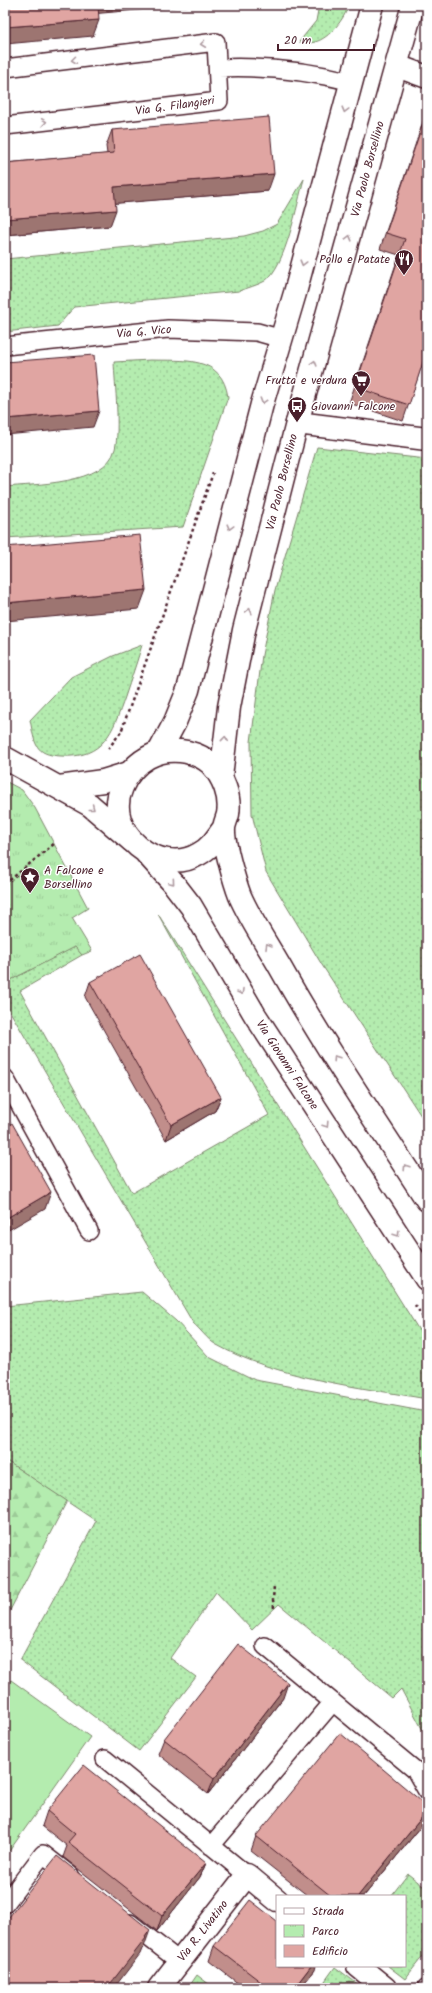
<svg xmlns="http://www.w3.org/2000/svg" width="432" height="1993" viewBox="0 0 432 1993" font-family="Kalam,sans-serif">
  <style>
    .grass { fill: url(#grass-dots); stroke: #7f866d }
    .forest { fill: url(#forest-firs); stroke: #7f866d }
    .park { fill: url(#park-tufts); stroke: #7f866d }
    .garden { fill: #b4ecaf; stroke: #7f866d }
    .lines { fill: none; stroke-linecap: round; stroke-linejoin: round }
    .service-casing { stroke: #4a1f2b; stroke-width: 20 }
    .minor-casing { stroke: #4a1f2b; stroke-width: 25 }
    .tertiary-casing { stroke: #4a1f2b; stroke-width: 25 }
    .path { stroke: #4a1f2b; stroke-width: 2.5; stroke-dasharray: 3 3; stroke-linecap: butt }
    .service { stroke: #fff; stroke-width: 17 }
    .minor { stroke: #fff; stroke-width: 22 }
    .tertiary { stroke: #fff; stroke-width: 22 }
    .wall { fill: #c18e8b; stroke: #4a1f2b }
    .shaded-wall { fill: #9d7471; stroke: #4a1f2b }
    .building { fill: #e0a5a2; stroke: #4a1f2b }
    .oneway { stroke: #ae9aa0 }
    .labels { text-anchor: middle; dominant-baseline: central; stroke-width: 3; stroke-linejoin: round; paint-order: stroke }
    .street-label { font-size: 12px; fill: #4a1f2b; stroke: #fff }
    .poi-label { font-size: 12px; fill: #4a1f2b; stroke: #fff; text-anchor: end }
  </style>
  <defs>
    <pattern id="grass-dots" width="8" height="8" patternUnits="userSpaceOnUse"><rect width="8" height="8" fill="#b4ecaf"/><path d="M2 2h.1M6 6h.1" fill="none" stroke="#9cca97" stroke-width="1.8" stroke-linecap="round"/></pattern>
    <pattern id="forest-firs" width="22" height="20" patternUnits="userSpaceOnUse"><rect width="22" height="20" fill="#b4ecaf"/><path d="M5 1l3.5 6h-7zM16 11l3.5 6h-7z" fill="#9cca97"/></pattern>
    <pattern id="park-tufts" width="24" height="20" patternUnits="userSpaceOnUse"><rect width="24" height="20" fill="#b4ecaf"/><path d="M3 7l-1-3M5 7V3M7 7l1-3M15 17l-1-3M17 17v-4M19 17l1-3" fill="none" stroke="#9cca97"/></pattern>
  </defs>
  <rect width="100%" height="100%" fill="#fff"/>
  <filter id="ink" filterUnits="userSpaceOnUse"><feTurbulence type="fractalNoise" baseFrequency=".025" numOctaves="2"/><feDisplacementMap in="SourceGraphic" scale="8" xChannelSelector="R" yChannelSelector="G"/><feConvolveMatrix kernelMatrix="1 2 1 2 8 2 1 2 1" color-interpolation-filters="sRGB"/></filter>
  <g filter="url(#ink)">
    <path class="grass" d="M319,5H349C344,19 330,38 315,42C310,44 304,42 299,42L316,21Z
      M304,179C297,204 286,266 265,281C258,285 247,288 239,291L74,307L58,326L5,332V259L244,236L263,231L277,224Z
      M150,360C184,361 222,355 228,397L183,527L5,538V487C34,484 106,485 115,449C120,429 115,385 114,362Z
      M317,447L427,459V1125L322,965L266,872L252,814L251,742L262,655L275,590Z
      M142,645C137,662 131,679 125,697C113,731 104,759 61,756C34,755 35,743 30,720L71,677L113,656Z
      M158,914L427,1343V1399C359,1387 275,1378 215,1344C207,1339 200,1329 193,1323L5,1003V983L75,946L82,955L20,991L132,1193L269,1115Z
      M142,1292L176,1321L209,1357L255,1380L427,1412V1738L401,1689L392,1698L279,1604L252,1630L216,1592L170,1658L196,1677L139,1751L20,1660L96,1521L5,1460V1306Z
      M408,1874L427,1889V1951L405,1979L388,1966H405V1896H391Z
      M335,1967L363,1988H320Z
      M197,1975L214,1988H188Z"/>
    <path class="forest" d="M5,1460L67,1501L5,1620Z"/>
    <path class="park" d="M5,781L22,790L35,808L88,908L72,918L92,951L82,955L75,947L5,983Z"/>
    <path class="garden" d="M11,1680L90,1737L5,1857V1688Z"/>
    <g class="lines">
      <defs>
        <path id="service" d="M5,68L216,42L219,101L5,126
          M218,68C263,66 309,71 353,82
          M5,346L168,329L257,332L282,339
          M5,1078L89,1231
          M265,1646L415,1770L427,1791
          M105,1759L247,1875
          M211,1846L333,1702
          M5,1904L43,1854L70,1875
          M130,1923L180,1962
          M426,1988L427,1987"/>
        <path id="minor" d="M397,66L427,77
          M297,423L427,439
          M5,758L90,805L132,841
          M59,787L103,781L129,773
          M358,1966L385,1988
          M159,1988L247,1875L277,1900"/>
        <path id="tertiary" d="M159,752L175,722L188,690L262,404L295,293L372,5
          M221,777L229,707L244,630L297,423L413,5
          M223,829C216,839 210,848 199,854C159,878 102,832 122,787C133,761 158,746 187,752C195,754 205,758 211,764C223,777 231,796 228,814C227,819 224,824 224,829C223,842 235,883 240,896C251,921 267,944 280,967C325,1047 377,1123 427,1200
          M146,853L174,884L191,906L255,1015L427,1279"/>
      </defs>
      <use href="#service" class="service-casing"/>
      <use href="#minor" class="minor-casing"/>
      <use href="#tertiary" class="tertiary-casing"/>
      <path class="path" d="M108,749L121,732L213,473
        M5,884L55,843
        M415,1305L427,1323
        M274,1608L273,1600L274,1585"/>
      <use href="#service" class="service"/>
      <use href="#minor" class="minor"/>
      <use href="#tertiary" class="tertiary"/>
    </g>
    <path class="wall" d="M427,110V350L403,421L349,403L399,255L380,249Z
      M112,130L268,191L115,203L110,226L5,235V163L107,154L106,146Z
      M90,982L221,1097L215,1111L166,1140L85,997Z
      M283,1698L208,1794L158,1754L164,1739Z
      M47,1811L206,1863L200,1877L157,1931L63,1857L67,1846L42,1826Z
      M424,1823L364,1896H308L251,1851L256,1836Z
      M214,1946L315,1970L300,1988H244L209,1961Z"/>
    <path class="shaded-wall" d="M95,5H194L91,14Z
      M99,20L93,36L5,44V27Z
      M274,174L268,191L108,204L114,187Z
      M116,210L110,226L5,235V219Z
      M99,411L93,427L5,435V419Z
      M146,590L139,609L5,621V603Z
      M221,1097L215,1111L166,1140L171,1125Z
      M51,1192L45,1209L5,1232V1219Z
      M288,1683L283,1698L208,1794L214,1779Z
      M427,1811V1814L424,1823L364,1896H358Z
      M206,1863L200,1877L157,1931L162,1916Z
      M150,1930L144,1947L142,1949L140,1954L114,1988H107Z
      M311,1966H316L315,1970L300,1988H294Z"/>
    <path class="building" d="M5,5H98L99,20L5,27Z
      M427,111V350L409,405L355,387L405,239L386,233Z
      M269,117L274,174L114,187L116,210L5,219V163L114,153L112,130Z
      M94,355L99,411L5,419V362Z
      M140,535L146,590L5,603V547Z
      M140,954L221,1097L171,1125L90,982Z
      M12,1123L51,1192L5,1219V1127Z
      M238,1644L288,1683L214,1779L164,1739Z
      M340,1733L427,1806V1811L358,1896H331L256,1836Z
      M84,1765L206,1863L162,1916L68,1842L75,1834L47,1811Z
      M57,1856L150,1930L145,1937L146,1938L107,1988H5V1922Z
      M250,1900L277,1921V1966H311L294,1988H257L261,1982L214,1946Z"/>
    <defs><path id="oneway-chevron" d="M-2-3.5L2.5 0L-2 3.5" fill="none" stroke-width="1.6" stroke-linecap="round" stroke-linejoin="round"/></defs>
    <g class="oneway">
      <use href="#oneway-chevron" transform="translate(203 44) rotate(173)"/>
      <use href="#oneway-chevron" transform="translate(74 60) rotate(173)"/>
      <use href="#oneway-chevron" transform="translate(345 110) rotate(105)"/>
      <use href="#oneway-chevron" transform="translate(44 122) rotate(-7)"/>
      <use href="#oneway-chevron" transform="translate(349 238) rotate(-75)"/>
      <use href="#oneway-chevron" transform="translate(303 263) rotate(105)"/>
      <use href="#oneway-chevron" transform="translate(314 363) rotate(-74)"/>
      <use href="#oneway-chevron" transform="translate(263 401) rotate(107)"/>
      <use href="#oneway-chevron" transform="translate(230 527) rotate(105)"/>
      <use href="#oneway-chevron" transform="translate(249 611) rotate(-76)"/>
      <use href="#oneway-chevron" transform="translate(225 739) rotate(-84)"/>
      <use href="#oneway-chevron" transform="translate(92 808) rotate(38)"/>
      <use href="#oneway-chevron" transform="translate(172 882) rotate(49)"/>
      <use href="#oneway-chevron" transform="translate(268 946) rotate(-120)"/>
      <use href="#oneway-chevron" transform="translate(241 992) rotate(60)"/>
      <use href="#oneway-chevron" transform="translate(336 1058) rotate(-123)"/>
      <use href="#oneway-chevron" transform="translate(326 1125) rotate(57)"/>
      <use href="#oneway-chevron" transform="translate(406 1167) rotate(-123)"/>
      <use href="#oneway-chevron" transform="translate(397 1234) rotate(57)"/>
    </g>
  </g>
  <defs>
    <symbol id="restaurant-pin" viewBox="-11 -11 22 30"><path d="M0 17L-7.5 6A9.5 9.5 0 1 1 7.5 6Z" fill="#4a1f2b" stroke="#fff"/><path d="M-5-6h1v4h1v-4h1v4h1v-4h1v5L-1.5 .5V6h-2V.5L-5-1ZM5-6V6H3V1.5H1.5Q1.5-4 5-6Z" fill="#fff"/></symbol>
    <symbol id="supermarket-pin" viewBox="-11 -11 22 30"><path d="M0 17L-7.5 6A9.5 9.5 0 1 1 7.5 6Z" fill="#4a1f2b" stroke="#fff"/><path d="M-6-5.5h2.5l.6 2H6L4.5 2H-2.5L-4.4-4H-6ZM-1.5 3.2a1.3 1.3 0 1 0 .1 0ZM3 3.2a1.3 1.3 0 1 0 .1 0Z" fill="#fff"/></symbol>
    <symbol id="bus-pin" viewBox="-11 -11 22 30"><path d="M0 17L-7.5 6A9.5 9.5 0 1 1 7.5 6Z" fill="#4a1f2b" stroke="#fff"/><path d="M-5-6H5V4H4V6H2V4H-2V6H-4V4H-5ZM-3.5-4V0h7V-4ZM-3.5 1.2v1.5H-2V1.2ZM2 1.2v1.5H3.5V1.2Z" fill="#fff"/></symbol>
    <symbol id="sight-pin" viewBox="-11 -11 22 30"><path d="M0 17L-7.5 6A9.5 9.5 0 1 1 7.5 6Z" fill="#4a1f2b" stroke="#fff"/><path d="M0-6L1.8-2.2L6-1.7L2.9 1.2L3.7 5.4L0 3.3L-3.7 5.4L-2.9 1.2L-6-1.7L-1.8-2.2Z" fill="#fff"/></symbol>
  </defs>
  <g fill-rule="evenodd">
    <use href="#restaurant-pin" x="393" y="248" width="22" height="30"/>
    <use href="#supermarket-pin" x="350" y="369" width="22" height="30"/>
    <use href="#bus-pin" x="286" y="395" width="22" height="30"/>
    <use href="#sight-pin" x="19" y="866" width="22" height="30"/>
  </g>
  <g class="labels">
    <g class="street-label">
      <text transform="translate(175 106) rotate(-8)">Via G. Filangieri</text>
      <text transform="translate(368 169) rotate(-75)">Via Paolo Borsellino</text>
      <text transform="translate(144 332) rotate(-5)">Via G. Vico</text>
      <text transform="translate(282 482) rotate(-76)">Via Paolo Borsellino</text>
      <text transform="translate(287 1065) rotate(57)">Via Giovanni Falcone</text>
      <text transform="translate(203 1931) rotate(-52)">Via R. Livatino</text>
    </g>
    <g class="poi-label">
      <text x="390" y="259">Pollo e Patate</text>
      <text x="347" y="380">Frutta e verdura</text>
      <text x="311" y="406" text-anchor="start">Giovanni Falcone</text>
      <text x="44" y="870" text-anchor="start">A Falcone e<tspan x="44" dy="14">Borsellino</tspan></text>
    </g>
  </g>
  <rect width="432" height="1993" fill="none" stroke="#fff" stroke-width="20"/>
  <rect x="10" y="10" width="412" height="1973" fill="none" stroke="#4a1f2b" stroke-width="1.5" filter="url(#ink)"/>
  <rect x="276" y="1895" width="130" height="72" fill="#ffffff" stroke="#b7a5aa"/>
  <rect x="284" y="1908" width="20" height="6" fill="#ffffff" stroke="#b7a5aa"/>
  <text x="312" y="1915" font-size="12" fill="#4a1f2b">Strada</text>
  <rect x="284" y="1925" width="20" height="12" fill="url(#park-tufts)" stroke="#b7a5aa"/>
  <text x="312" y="1935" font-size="12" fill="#4a1f2b">Parco</text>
  <rect x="284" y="1945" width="20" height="12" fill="#e0a5a2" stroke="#b7a5aa"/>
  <text x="312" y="1955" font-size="12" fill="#4a1f2b">Edificio</text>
  <path d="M278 44v6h96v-6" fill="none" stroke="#4a1f2b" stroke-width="2"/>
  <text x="284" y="44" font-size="12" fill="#4a1f2b" stroke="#ffffff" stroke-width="3" paint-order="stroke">20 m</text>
</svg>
